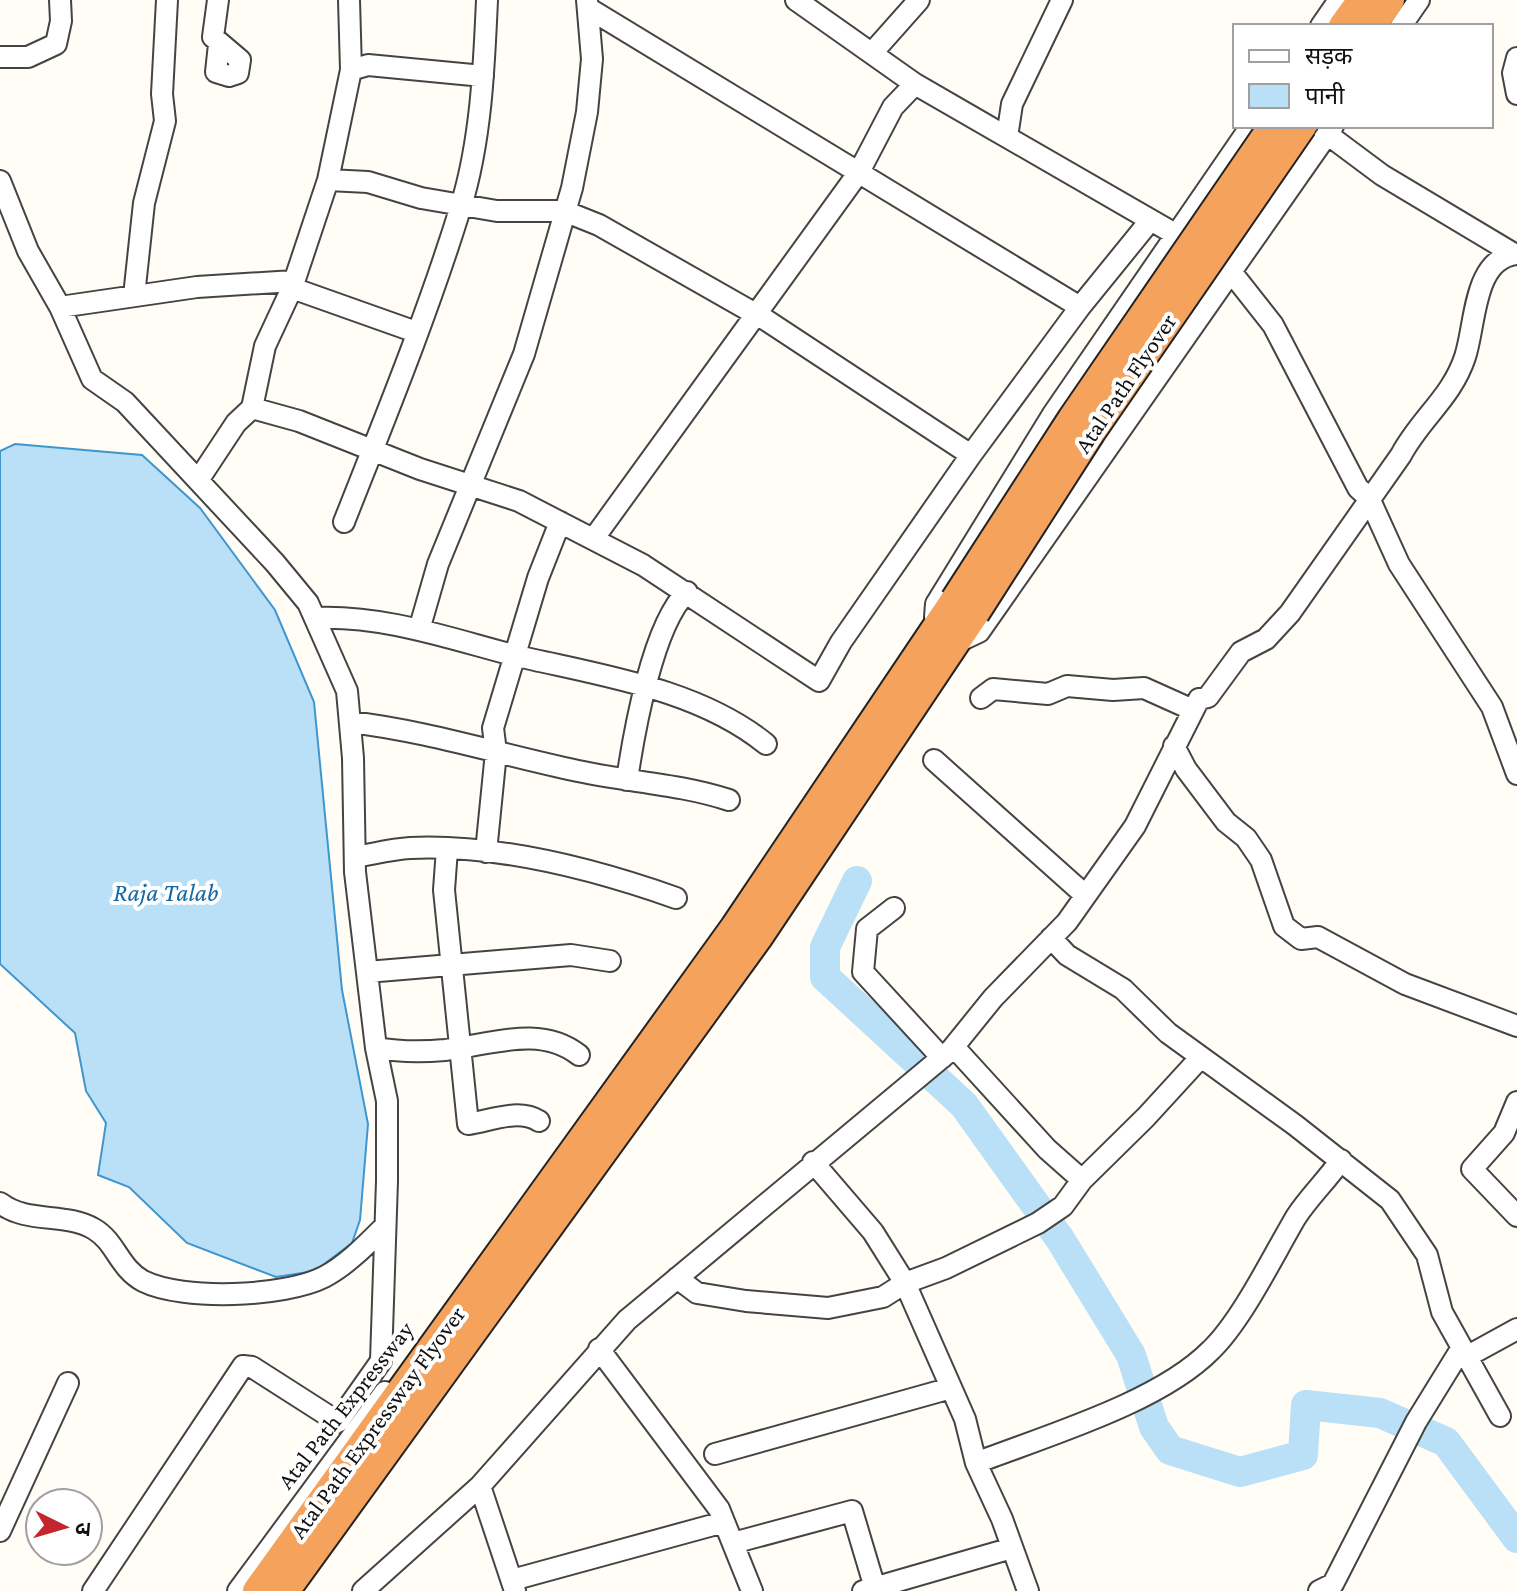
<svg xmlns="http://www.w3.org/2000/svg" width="1517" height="1591" viewBox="0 0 1517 1591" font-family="'Crimson Pro','Noto Sans Devanagari',serif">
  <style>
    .water { fill: #b9e0f7; stroke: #3f96cf; stroke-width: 2 }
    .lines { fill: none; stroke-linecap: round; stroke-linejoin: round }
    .river { stroke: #b9e0f7; stroke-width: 30 }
    .minor-casing { stroke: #444; stroke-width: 24 }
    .highway-casing { stroke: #222; stroke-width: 32 }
    .minor { stroke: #fff; stroke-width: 20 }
    .highway { stroke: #f5a25d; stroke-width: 28 }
    .highway-bridge-casing { stroke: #222; stroke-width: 32; stroke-linecap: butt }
    .highway-bridge { stroke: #f5a25d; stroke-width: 28 }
    .labels { text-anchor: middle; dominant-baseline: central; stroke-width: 8; stroke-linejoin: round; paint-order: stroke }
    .street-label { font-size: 24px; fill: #111; stroke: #fff }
    .water-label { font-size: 26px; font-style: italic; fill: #1768a6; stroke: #fff }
  </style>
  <rect width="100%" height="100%" fill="#fffdf5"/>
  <path class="water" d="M15,444L142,455L200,508L275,610L314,702L342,990L368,1124L360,1220L352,1243L315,1271L276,1277L187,1243L129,1187L98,1175L106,1123L86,1091L75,1033L0,964V451Z"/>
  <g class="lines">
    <path class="river" d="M857,881L825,947V977L964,1105L1060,1239L1131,1355L1154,1427L1170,1450L1240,1472L1303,1455L1306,1405L1380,1413L1446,1442L1517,1538"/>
    <defs>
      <path id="minor" d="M218,0L213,37L240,60L238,73L229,76L216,72L219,44
        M796,0L915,84L1175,234L1232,273L1273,325L1358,488L1369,498L1399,564L1492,707L1517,774
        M588,8L1080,307
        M1321,26L1339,0
        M1401,26L1419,0
        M872,53L919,0
        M0,57H28L56,44L61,21L60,0
        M1517,58L1513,73L1517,94
        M351,70L368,65L483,76
        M1327,134L1382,175L1514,254
        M1007,137L1012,104L1062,0
        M328,180L368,182L421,198L497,211H564L599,225L766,320L971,455
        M0,181L28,251L60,307L92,379L125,402L275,563L308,603L347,691L353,758L355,872L376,1048L387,1101V1181L381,1361L338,1422L252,1367L243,1366L93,1591
        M292,288L416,332
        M134,296L144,203L165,121L162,94L167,0
        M60,307L197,287L294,281
        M252,408L299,421L420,469L519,501L643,565L819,681L841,642L971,455L1080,307L1149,222
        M199,479L236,423L252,408L265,346L292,288L328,180L351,70L349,0
        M344,522C385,418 428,313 461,206C481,140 484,69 487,0
        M594,538L859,172L893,107L915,84
        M935,617L936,604L1053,414L1251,126
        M315,618C383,615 448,638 513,655C597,675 697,688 766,744
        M419,630L438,564L524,354L572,188L587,112L592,59L587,0
        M962,640L979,632L1333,126
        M981,698L993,689L1048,694L1067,686L1113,690L1144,688L1193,710
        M350,722C427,731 502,755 578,771C629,782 680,784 729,800
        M1174,746L1186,769L1226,822L1246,838L1261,860L1284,926L1301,939L1318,937L1405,984L1517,1026
        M934,760L1085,895
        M627,780C634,732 653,624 687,592
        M447,849L444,890L468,1124C490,1121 518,1108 539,1121
        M486,852L496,752L493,728L538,578L560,522
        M355,857C373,854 392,849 410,848C498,844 594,869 676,898
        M894,908L867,929L863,972L942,1058
        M1051,938L1067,955L1123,989L1168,1033L1295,1125L1390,1200L1427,1255L1442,1312L1500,1416
        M367,972L571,955L610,961
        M954,1047L1047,1149L1082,1180
        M376,1048C400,1052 422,1052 445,1050C490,1045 540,1024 579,1055
        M1517,1102L1504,1133L1472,1169L1517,1216
        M813,1162L873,1232L905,1283L965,1419L976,1463L1002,1519L1028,1591
        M0,1203C27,1224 65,1212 94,1229C116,1242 119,1268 143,1281C183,1301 284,1297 324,1277C347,1265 367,1244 385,1226
        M677,1278L697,1293L746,1301L828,1308L883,1297L905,1283L946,1268L1038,1223L1063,1206L1082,1180L1146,1117L1201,1057
        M599,1349L719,1509L752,1591
        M1466,1357L1517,1329
        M715,1454L951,1388
        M976,1463C1045,1436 1159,1403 1211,1350C1242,1320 1273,1256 1296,1217C1309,1197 1327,1180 1341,1160
        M0,1531L68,1383
        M733,1543L852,1511L875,1588
        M512,1580L724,1522
        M238,1591L385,1392
        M363,1591L480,1486
        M515,1591L480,1486L627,1320L951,1050L993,998L1067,922L1135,826L1199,699L1208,697L1241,652L1266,639L1290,613L1401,455C1420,419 1452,397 1465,357C1476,324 1473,258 1517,254
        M863,1591L1012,1548
        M1319,1591L1333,1584L1416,1422L1461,1349"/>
      <path id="highway" d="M1343,26L1362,0
        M1372,26L1390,0
        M257,1591L735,927L955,600
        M285,1591L759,936L975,613"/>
    </defs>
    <use href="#minor" class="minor-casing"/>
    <use href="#highway" class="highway-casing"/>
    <use href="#minor" class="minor"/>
    <use href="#highway" class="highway"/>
    <defs>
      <path id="highway-bridge" d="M955,600L1072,419L1273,126
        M975,613L1091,432L1302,126"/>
    </defs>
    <use href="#highway-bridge" class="highway-bridge-casing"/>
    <use href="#highway-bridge" class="highway-bridge"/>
  </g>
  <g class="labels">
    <g class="street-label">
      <text transform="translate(1125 383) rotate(-56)">Atal Path Flyover</text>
      <text transform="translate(345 1405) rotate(-52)">Atal Path Expressway</text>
      <text transform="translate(377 1422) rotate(-54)">Atal Path Expressway Flyover</text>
    </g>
    <g class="water-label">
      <text x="166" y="892">Raja Talab</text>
    </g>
  </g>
  <rect x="1233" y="24" width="260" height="104" fill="#ffffff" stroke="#a0a0a0" stroke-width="2"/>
  <rect x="1249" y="50" width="40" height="12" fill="#ffffff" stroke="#a0a0a0" stroke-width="2"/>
  <text x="1305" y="64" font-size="24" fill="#111111">सड़क</text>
  <rect x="1249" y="84" width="40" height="24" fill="#b9e0f7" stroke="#a0a0a0" stroke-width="2"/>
  <text x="1305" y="104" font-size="24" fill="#111111">पानी</text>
  <g transform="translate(64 1527) rotate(95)"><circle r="38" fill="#ffffff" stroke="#a0a0a0" stroke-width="2"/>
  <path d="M0-6L14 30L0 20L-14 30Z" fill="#c4262e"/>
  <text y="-12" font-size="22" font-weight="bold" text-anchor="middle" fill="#111111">उ</text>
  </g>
</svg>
